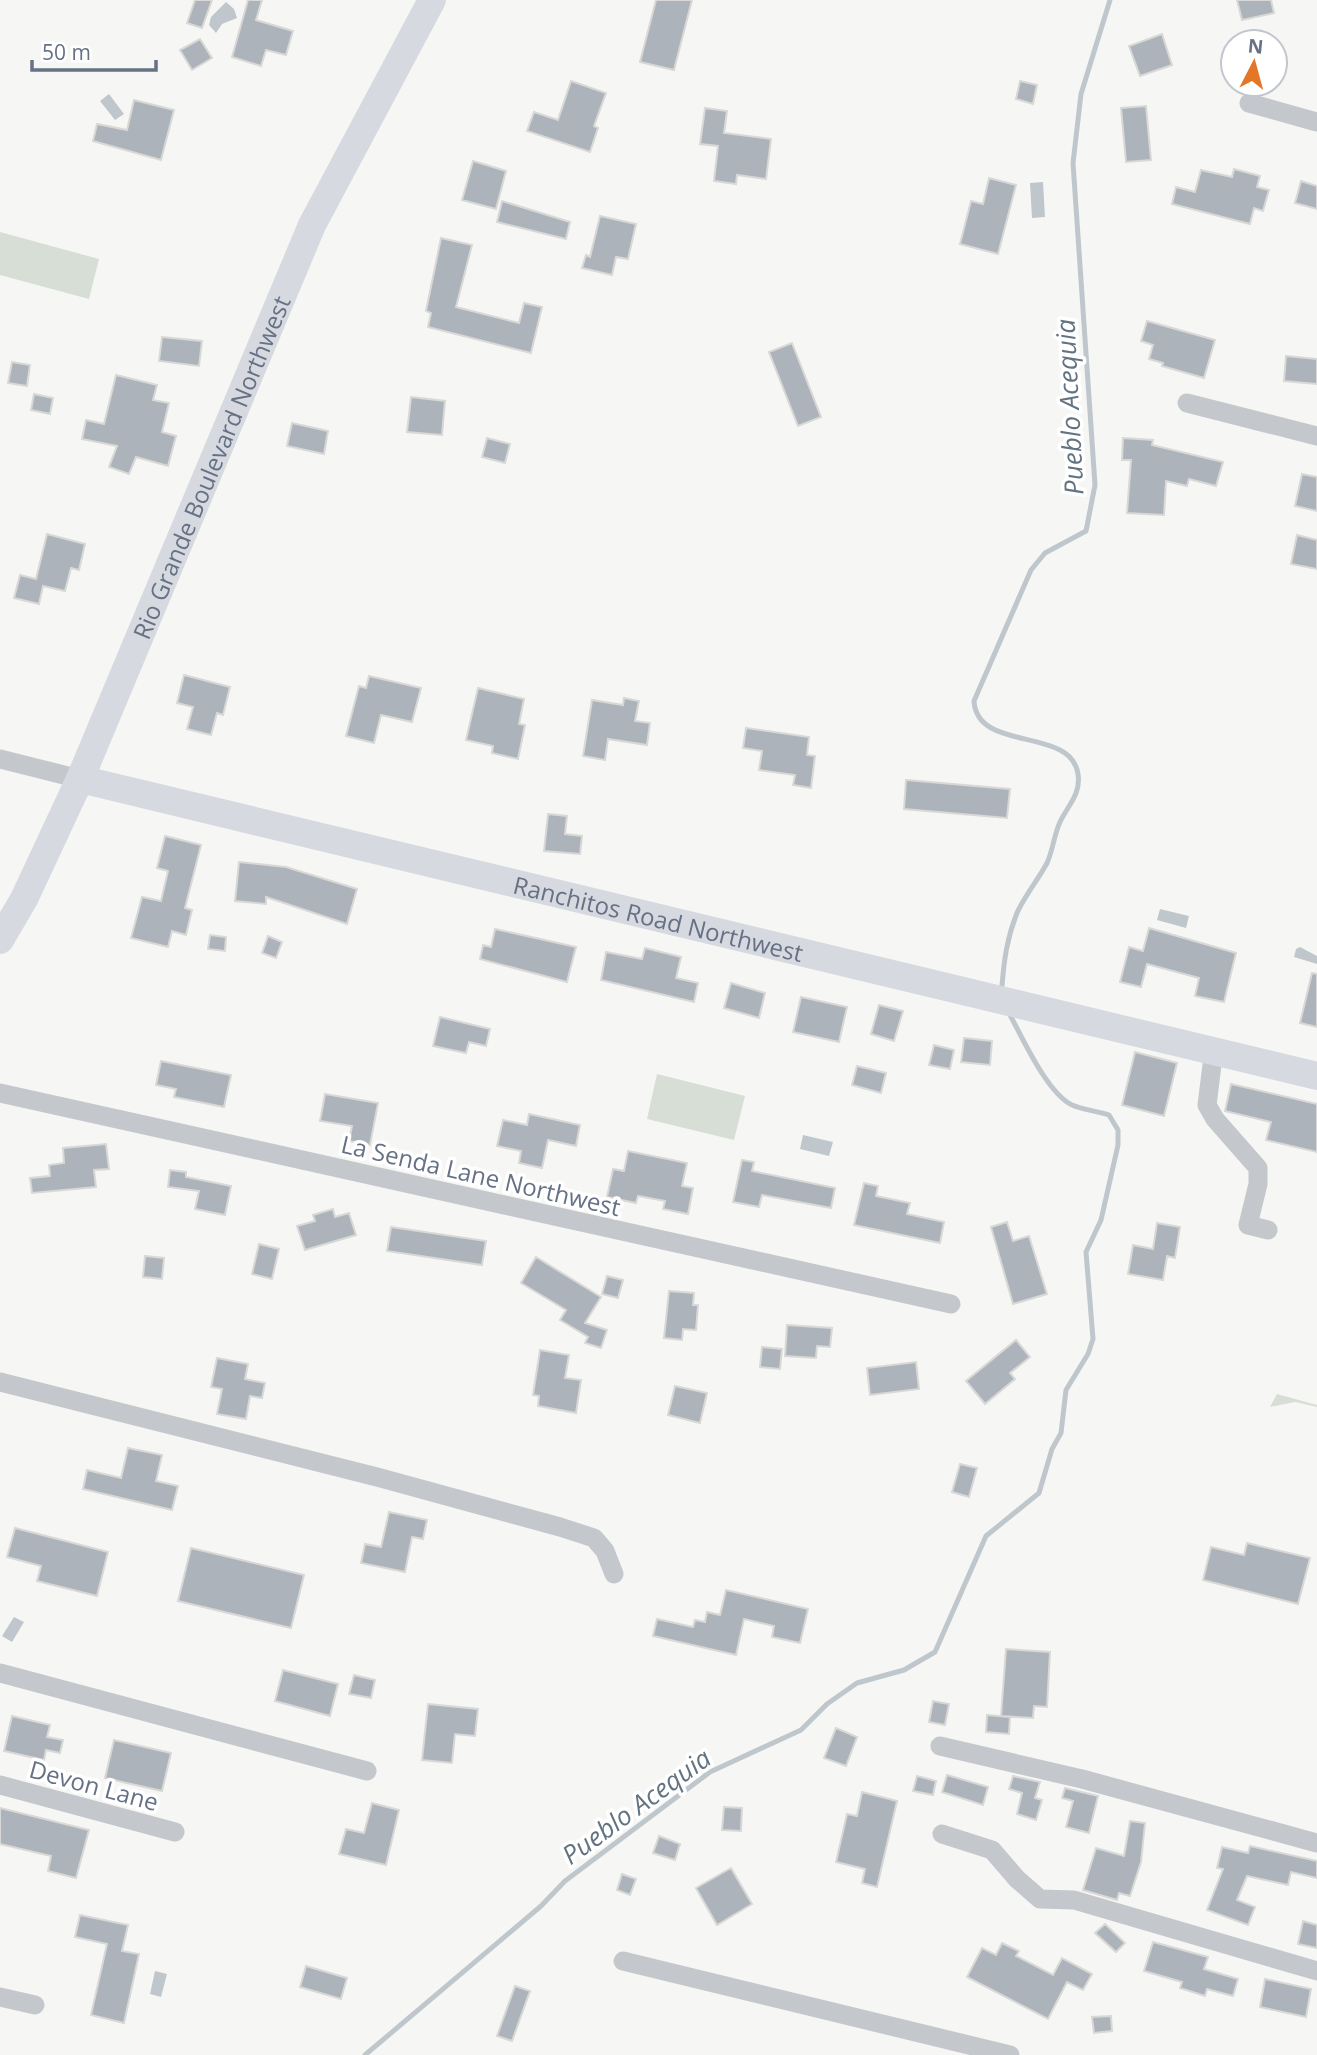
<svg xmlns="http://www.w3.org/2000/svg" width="1317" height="2055" viewBox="0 0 1317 2055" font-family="'Open Sans',sans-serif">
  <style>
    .green { fill: #d7ded5 }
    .water { fill: #bfc7cd }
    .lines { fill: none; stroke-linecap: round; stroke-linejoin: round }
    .stream { stroke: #bfc7cd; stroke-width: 5 }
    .building { fill: #adb3ba; stroke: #d8d8d6; stroke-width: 2 }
    .street { stroke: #c4c7cb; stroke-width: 19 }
    .secondary { stroke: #d6d9df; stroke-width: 28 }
    .labels { text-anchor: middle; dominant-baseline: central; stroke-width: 7; stroke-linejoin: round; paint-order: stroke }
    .street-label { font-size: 24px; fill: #667185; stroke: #fff }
    .water-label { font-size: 26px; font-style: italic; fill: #627381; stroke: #fff }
  </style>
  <rect width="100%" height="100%" fill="#f6f7f4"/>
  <path class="green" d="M0,232L99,259L89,299L0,275Z
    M657,1074L745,1096L734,1140L647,1119Z
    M1277,1394L1317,1405V1407L1295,1402L1270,1407Z"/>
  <path class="water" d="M226,2L234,9L237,18L222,24L216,33L209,25L211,17Z
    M109,94L124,114L115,120L100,101Z
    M1043,182L1045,217L1032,218L1030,183Z
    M1160,909L1189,916L1186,928L1157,920Z
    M1300,947L1317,956V964L1294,957L1296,949Z
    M803,1135L833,1142L829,1156L800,1149Z
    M14,1617L24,1622L12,1642L2,1636Z
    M155,1971L167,1974L161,1997L150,1994Z"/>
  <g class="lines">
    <path class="stream" d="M1002,986C1004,960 1007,938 1017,913C1025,895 1038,880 1047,863C1053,850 1054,835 1060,822C1068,805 1081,795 1078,774C1071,726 977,753 974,701L1031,570L1045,553L1086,531L1095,485L1073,163L1081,94L1110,0
      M365,2055L541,1906L565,1881L710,1772L801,1730L827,1704L857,1683L904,1670L935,1652L986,1536L1039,1493L1052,1449L1061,1433L1066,1390L1088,1354L1093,1339L1086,1252L1101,1220L1118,1145V1130L1109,1115C1098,1111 1083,1110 1072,1105C1047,1093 1022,1037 1009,1013"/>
  </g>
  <path class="building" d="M195,0H212L202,28L187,23Z
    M248,0H262L256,20L293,31L286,55L266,50L261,66L232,57Z
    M656,0H692L674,70L640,62Z
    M1237,0H1271L1274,13L1242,20Z
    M1162,34L1172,65L1140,76L1129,46Z
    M200,39L212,58L192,70L180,50Z
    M571,81L606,93L594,126L598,128L590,152L527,131L534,112L558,120Z
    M1020,81L1037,85L1033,104L1016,99Z
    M134,100L174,110L161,160L93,141L97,124L127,130Z
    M1146,106L1151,160L1126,162L1121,108Z
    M705,108L727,111L724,133L771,139L766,179L737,175L736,184L714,181L718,146L700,144Z
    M473,161L506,171L496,209L462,200Z
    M1234,169L1260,176L1257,187L1269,190L1263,211L1254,208L1250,224L1172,204L1176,187L1195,192L1201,170L1232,177Z
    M989,178L1016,185L998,254L960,244L971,201L983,204Z
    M1301,181L1317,186V209L1295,203Z
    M502,201L570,222L566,239L497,222Z
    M600,216L636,224L628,259L616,257L612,275L582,268L586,255L590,257Z
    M441,238L472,245L456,307L519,323L524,303L542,307L531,353L428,327L431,313L426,311Z
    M1147,321L1215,340L1204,378L1162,366L1163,363L1149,359L1153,345L1141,341Z
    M162,337L202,341L199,366L159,361Z
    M792,343L821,417L798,426L769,352Z
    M1286,356L1317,359V384L1284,381Z
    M12,362L30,365L27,386L8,383Z
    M116,375L157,385L153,400L169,403L162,432L176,436L168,466L136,457L129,474L109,467L117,446L82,439L86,420L104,424Z
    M34,394L53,398L50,414L31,410Z
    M411,397L445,401L442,435L407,432Z
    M292,423L328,431L324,454L287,446Z
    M487,438L510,444L505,463L482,457Z
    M1123,438L1153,440L1152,445L1223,462L1216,486L1189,479L1187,486L1166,481L1164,515L1127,513L1131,460H1122Z
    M1302,474L1317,477V511L1295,506Z
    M47,534L85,544L79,570L71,568L65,591L43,586L39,604L14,598L20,575L36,579Z
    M1297,535L1317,540V569L1291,564Z
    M184,675L230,687L223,715L217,713L211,735L187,729L193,707L177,703Z
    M369,676L421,688L412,722L381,715L374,743L346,736L359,686L366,688Z
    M478,688L524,699L519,724L525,725L518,759L492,753L493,746L466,740Z
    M624,698L639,701L635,721L650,723L647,745L608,739L605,760L583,756L592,700L623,705Z
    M746,728L809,737L807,755L815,756L811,788L793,785L795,775L759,770L762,751L743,748Z
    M906,780L1010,789L1007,818L904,809Z
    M548,814L567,816L565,834L582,836L580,854L544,851Z
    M165,836L201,845L185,908L192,910L186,935L172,931L168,947L131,938L142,897L161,901L168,871L157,868Z
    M239,862L286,867L357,889L347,924L266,897V904L235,901Z
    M1149,928L1236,953L1224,1002L1195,996L1199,978L1147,964L1141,987L1120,982L1129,947L1143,951Z
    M495,929L576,947L567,982L480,959L483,945L491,947Z
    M210,935L226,937L225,951L208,949Z
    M268,936L282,942L276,958L262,953Z
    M645,948L681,957L676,978L698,983L694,1002L601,980L606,952L642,959Z
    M1312,973L1317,974V1027L1300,1023Z
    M731,983L765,993L759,1018L724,1008Z
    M801,997L847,1007L839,1042L793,1032Z
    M879,1005L903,1011L894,1041L871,1034Z
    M440,1017L490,1029L486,1046L469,1042L466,1053L433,1046Z
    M964,1038L992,1041L990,1065L961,1062Z
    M934,1045L954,1050L950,1069L929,1065Z
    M1135,1052L1177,1063L1164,1116L1122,1105Z
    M161,1061L231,1075L224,1107L174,1097L176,1089L156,1085Z
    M857,1066L886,1073L881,1093L852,1085Z
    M1231,1084L1317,1104V1152L1266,1140L1271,1122L1225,1111Z
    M325,1094L378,1103L370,1145L349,1141L352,1126L320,1121Z
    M529,1114L580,1125L576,1146L548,1140L542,1168L519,1163L521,1151L497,1146L503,1120L527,1125Z
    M106,1144L109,1169L94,1170L96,1187L32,1193L30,1178L50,1176L49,1165L64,1163L63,1148Z
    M628,1151L687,1163L682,1186L693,1188L688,1214L663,1209L665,1201L638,1196L636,1203L607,1197L613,1169L624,1171Z
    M742,1160L754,1162L752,1171L835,1188L831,1208L762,1195L759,1207L733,1202Z
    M170,1170L186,1172V1177L231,1186L225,1215L195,1209L199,1191L168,1187Z
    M864,1183L878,1186L876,1196L910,1203L907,1214L944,1222L940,1243L854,1225Z
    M333,1209L335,1217L349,1213L356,1235L305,1250L297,1226L315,1221L313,1215Z
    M1007,1222L1013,1241L1029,1236L1047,1294L1013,1304L991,1227Z
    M1157,1223L1180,1227L1175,1258L1167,1256L1163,1280L1128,1274L1133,1245L1153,1249Z
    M391,1227L486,1241L482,1265L387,1251Z
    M259,1244L279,1249L272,1279L252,1274Z
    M145,1256L164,1258L162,1279L143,1277Z
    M536,1257L601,1297L585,1323L607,1330L601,1348L585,1343L588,1337L560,1320L566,1310L521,1283Z
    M607,1276L623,1280L618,1298L602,1294Z
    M669,1291L694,1293L693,1305H698L696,1330L683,1329L682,1340L664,1338Z
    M787,1325L832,1328L830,1347L817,1346L816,1358L785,1356Z
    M1016,1340L1030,1357L1010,1373L1015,1379L985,1404L966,1381Z
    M762,1347L782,1349L780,1369L760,1367Z
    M540,1350L569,1355L565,1378L581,1380L576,1413L538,1406L539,1396L533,1395Z
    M217,1358L248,1364L245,1379L265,1383L262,1398L250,1396L246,1419L217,1414L222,1389L211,1387Z
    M916,1362L919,1389L870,1395L867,1368Z
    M675,1386L707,1393L700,1423L668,1415Z
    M128,1448L162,1455L156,1481L178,1486L172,1510L83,1489L87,1470L121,1478Z
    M960,1464L977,1468L969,1497L952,1492Z
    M389,1512L427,1520L423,1539L412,1537L405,1572L361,1563L365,1544L381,1547Z
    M15,1528L108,1552L97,1596L37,1581L41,1566L7,1557Z
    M1247,1543L1310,1558L1298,1604L1203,1580L1211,1547L1244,1555Z
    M191,1548L304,1575L291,1628L178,1601Z
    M726,1590L808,1609L800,1643L772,1637L774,1626L744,1619L736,1655L653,1636L657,1619L693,1627L695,1620L705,1622L707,1612L720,1615Z
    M1006,1649L1050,1652L1047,1707L1034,1706L1033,1718L1001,1716Z
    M283,1670L338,1684L330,1716L275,1701Z
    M354,1675L375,1680L371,1698L349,1694Z
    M933,1701L949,1704L945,1725L929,1722Z
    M428,1704L478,1709L475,1736L455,1734L452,1763L422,1760Z
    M987,1715L1010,1717L1009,1734L986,1732Z
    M12,1716L50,1725L47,1737L63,1740L60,1753L46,1750L44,1760L4,1751Z
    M836,1728L857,1737L846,1766L824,1758Z
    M114,1740L171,1753L162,1791L105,1778Z
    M947,1775L988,1787L983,1805L942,1792Z
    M917,1776L936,1781L933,1795L913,1791Z
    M1013,1776L1040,1782L1035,1798L1042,1800L1036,1820L1017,1814L1022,1793L1009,1789Z
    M1065,1788L1098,1796L1089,1833L1066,1827L1073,1801L1062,1798Z
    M862,1792L897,1801L877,1887L862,1883L865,1869L836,1862L847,1814L857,1816Z
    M372,1803L399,1810L386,1865L339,1854L346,1829L364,1833Z
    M724,1807L742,1808L741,1831L722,1830Z
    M0,1808L89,1830L76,1878L48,1871L51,1856L0,1844Z
    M1130,1821L1145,1823L1141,1862L1130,1896L1119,1893L1117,1900L1083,1890L1096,1848L1124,1856Z
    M659,1836L680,1844L675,1860L653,1853Z
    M1250,1846L1317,1861V1878L1291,1872L1288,1885L1247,1876L1237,1900L1255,1907L1248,1925L1207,1910L1223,1869L1217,1868L1222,1847L1248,1853Z
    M731,1868L752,1904L717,1925L696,1888Z
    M622,1874L636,1879L630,1895L617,1890Z
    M80,1915L128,1925L122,1951L139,1954L124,2023L91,2015L107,1944L75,1937Z
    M1303,1921L1317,1925V1948L1298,1944Z
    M1105,1924L1125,1943L1116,1952L1095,1933Z
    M1153,1942L1208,1957L1204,1969L1238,1979L1233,1996L1207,1989L1205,1996L1180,1988L1182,1982L1144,1971Z
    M1002,1943L1019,1951L1016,1956L1053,1975L1062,1958L1092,1974L1083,1990L1067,1982L1048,2019L967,1977L982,1948L996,1955Z
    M306,1966L347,1978L341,1999L300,1987Z
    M1265,1979L1311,1989L1306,2017L1260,2007Z
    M515,1986L530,1991L512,2041L497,2036Z
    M1111,2016L1112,2031L1094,2033L1092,2017Z"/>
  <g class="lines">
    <path class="street" d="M1249,103L1317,122
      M1187,403L1317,436
      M0,759L80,779
      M1214,1049L1207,1105L1215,1119L1258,1168V1184L1248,1225L1268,1230
      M0,1093L951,1304
      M0,1382L377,1477L560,1527L594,1538L605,1551L614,1574
      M0,1673L367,1771
      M940,1746L1082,1779L1317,1843
      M0,1785L175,1832
      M942,1834L992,1850L1017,1879L1040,1899L1074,1900L1317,1971
      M623,1961L1010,2055
      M0,1997L35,2005"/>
    <g class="secondary">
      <path id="s1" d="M80,779L1317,1076"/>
      <path id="s2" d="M0,940L24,899L80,779L312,225L432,0"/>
    </g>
  </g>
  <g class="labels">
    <g class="street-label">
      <text stroke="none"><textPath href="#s2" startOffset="518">Rio Grande Boulevard Northwest</textPath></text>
      <text stroke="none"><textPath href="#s1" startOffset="595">Ranchitos Road Northwest</textPath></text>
      <text transform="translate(481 1175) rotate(13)">La Senda Lane Northwest</text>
      <text transform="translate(94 1785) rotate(15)">Devon Lane</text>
    </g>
    <g class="water-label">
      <text transform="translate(1069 407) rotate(-93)">Pueblo Acequia</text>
      <text transform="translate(636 1806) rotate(-36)">Pueblo Acequia</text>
    </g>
  </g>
  <g transform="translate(1254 63) rotate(6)"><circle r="33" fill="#ffffff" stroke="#c2c6ce" stroke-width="2"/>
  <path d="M0-5L12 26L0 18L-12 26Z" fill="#e37727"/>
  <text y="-10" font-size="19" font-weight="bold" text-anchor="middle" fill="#667185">N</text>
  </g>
  <path d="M32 60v10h124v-10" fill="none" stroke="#667185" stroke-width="3.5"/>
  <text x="42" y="60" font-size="21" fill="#667185" stroke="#ffffff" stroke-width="5" paint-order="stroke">50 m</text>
</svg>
